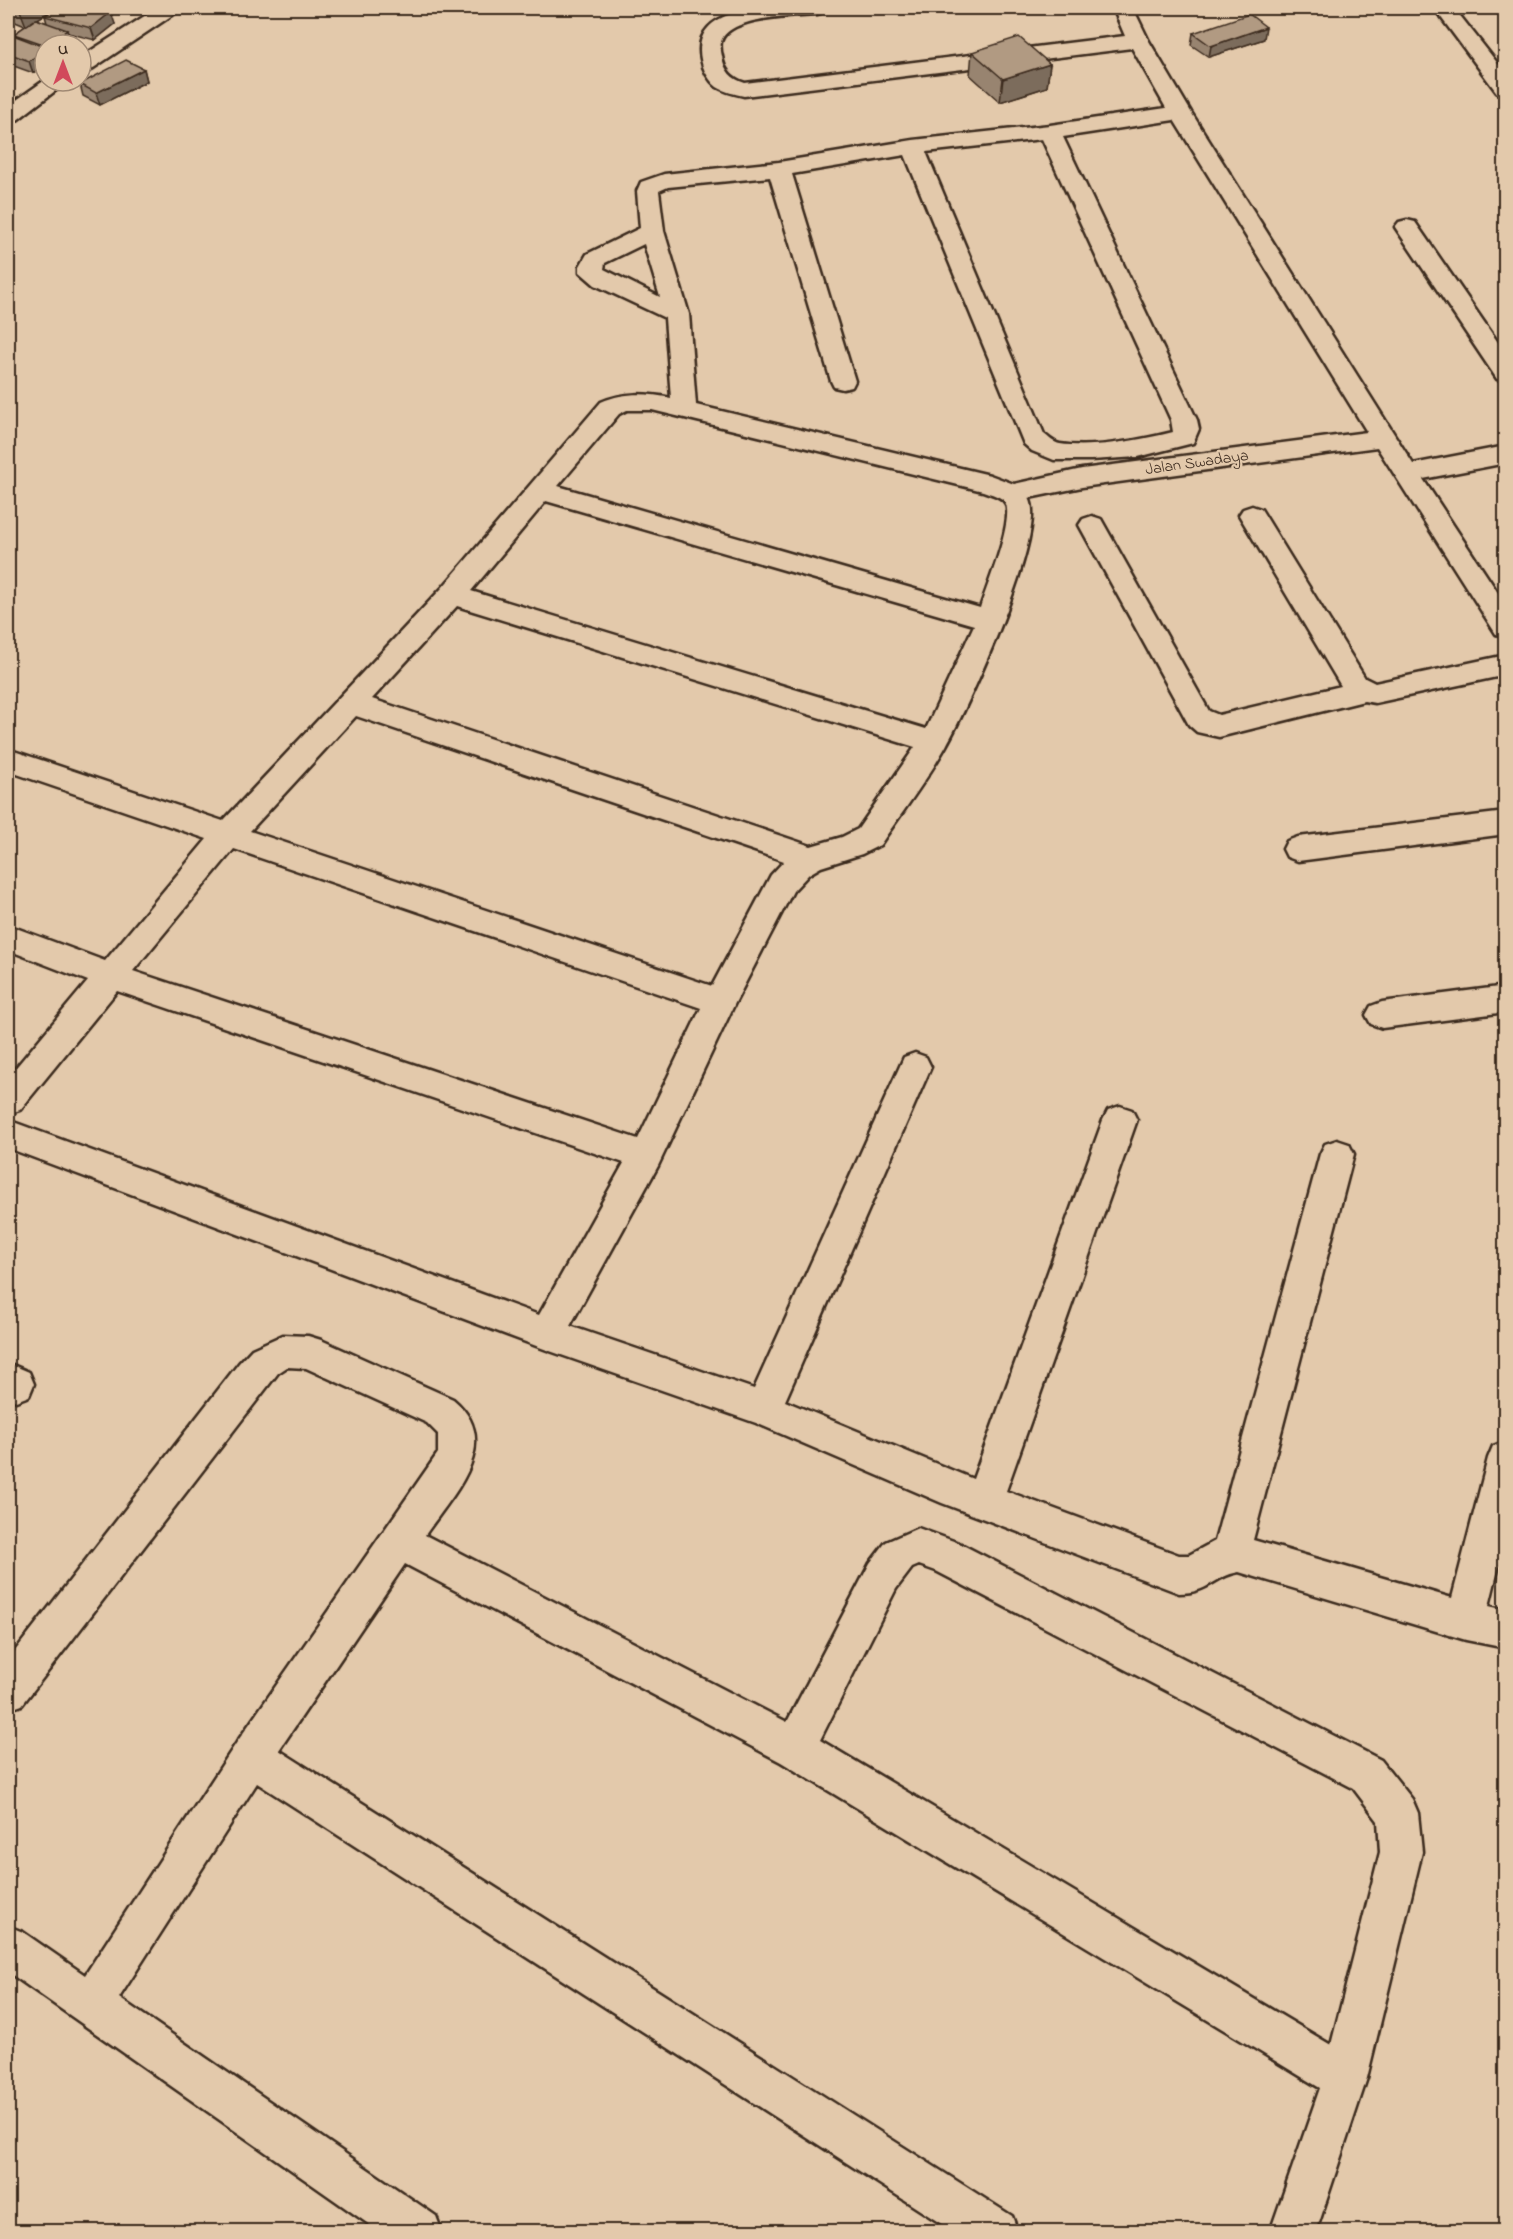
<svg xmlns="http://www.w3.org/2000/svg" width="1513" height="2239" viewBox="0 0 1513 2239" font-family="'Indie Flower',sans-serif">
  <style>
    .lines { fill: none; stroke-linecap: round; stroke-linejoin: round }
    .minor-casing { stroke: #3b2a1e; stroke-width: 5 }
    .minor { fill: #e3c9ab; fill-rule: evenodd }
    .wall { fill: #988470; stroke: #3b2a1e; stroke-width: 1.5; fill-rule: evenodd }
    .shaded-wall { fill: #7c6c5b; stroke: #3b2a1e; stroke-width: 1.5 }
    .building { fill: #b19a82; stroke: #3b2a1e; stroke-width: 1.5 }
    .labels { text-anchor: middle; dominant-baseline: central; stroke-width: 4.5; stroke-linejoin: round; paint-order: stroke }
    .far-street-label { font-size: 16px; fill: #3b2a1e; stroke: #e3c9ab }
  </style>
  <rect width="100%" height="100%" fill="#e3c9ab"/>
  <filter id="ink" filterUnits="userSpaceOnUse"><feTurbulence type="fractalNoise" baseFrequency=".0167" numOctaves="2"/><feDisplacementMap in="SourceGraphic" scale="12" xChannelSelector="R" yChannelSelector="G"/><feConvolveMatrix kernelMatrix="1 2 1 2 8 2 1 2 1" color-interpolation-filters="sRGB"/></filter>
  <g filter="url(#ink)">
    <g class="lines">
      <defs>
        <path id="minor" d="M157,8H180L177,12L89,71L81,72V57Z
          M760,8H827L824,12L817,14C794,16 728,16 721,42C720,47 721,52 722,56C724,71 732,79 745,83L1125,36L1113,8H1133L1149,41L1191,112L1413,464L1506,446V463L1423,479L1506,605V637L1496,634L1377,447L1082,487L1029,498C1049,530 967,710 946,746C927,780 902,812 880,845L862,854L821,867L809,874L793,891L735,1003L658,1166L570,1326L754,1389L904,1057L915,1053L926,1057L931,1067L785,1401L973,1479L1103,1120L1108,1110L1120,1106L1132,1110L1137,1120L1006,1491L1179,1555H1189L1215,1541L1320,1154L1325,1144L1337,1140L1349,1144L1354,1154L1253,1540L1452,1598L1488,1458L1493,1446L1506,1441V1537L1489,1606L1506,1610V1648L1466,1640L1239,1572C1214,1576 1209,1593 1179,1593L942,1503L756,1423L547,1350L8,1148V1120L539,1315L624,1163L117,991L20,1110L8,1114V1077L88,981L8,950V925L105,961L207,839L8,771V749L223,821L442,588L601,402C624,392 646,393 671,398L665,318L595,285L580,272V266L587,254L640,228L637,191L641,182L664,174L779,162L913,140L1050,125L1166,108L1132,48L744,96C735,94 725,92 717,87C701,74 693,44 708,28C720,14 743,11 760,8ZM1174,120L1367,432L1082,469L1014,484L990,475L696,405L689,314L664,231L659,191L668,187L770,177L831,381L834,387L843,389L852,387L855,381L792,174L905,155L1024,444L1032,451L1054,460H1091L1138,457L1193,443L1199,429L1197,420L1063,137ZM1042,139L1171,420L1173,432C1141,440 1093,449 1060,444C1054,443 1049,438 1044,434L926,152ZM644,244L660,297L604,269L605,263ZM627,410H652L983,491C990,494 1003,496 1006,504C1013,524 987,586 980,608L558,486L619,414ZM546,501L974,625L926,729L471,591ZM457,606L915,747L858,829L842,837L811,846L372,699ZM356,716L784,861L771,875L712,986L250,831ZM234,849L701,1008L638,1139L133,971Z
          M1434,8H1454L1506,74V95L1498,94Z
          M45,80L68,81L16,121L8,122V106Z
          M1407,220L1415,222L1506,354V381L1497,379L1395,227L1399,222Z
          M1252,506L1261,509L1365,678L1375,683L1506,655V675L1375,703L1364,701L1219,737L1197,732L1189,725L1079,525L1083,519L1092,516L1101,519L1209,711L1219,715L1341,686L1239,515L1243,509Z
          M1506,812V834L1298,861L1287,857L1283,849L1287,841L1298,837Z
          M1506,986V1012L1382,1028L1371,1024L1366,1015L1371,1006L1382,1002Z
          M283,1335L308,1336L321,1340L453,1399C505,1443 453,1494 425,1535L787,1722L870,1563L886,1542L918,1528L959,1543L1381,1760L1412,1799L1418,1813L1422,1852L1367,2078L1316,2232H1270L1320,2088L781,1762L405,1564L279,1750L1012,2216L1018,2232H954L257,1783L119,1998L436,2216L442,2232H380L8,1972V1926L23,1932L85,1975L237,1742L438,1453V1434L427,1423L306,1368L287,1367L278,1373L22,1705L8,1710V1660L239,1363L252,1349ZM919,1565L936,1571L1353,1788L1378,1821L1380,1852L1331,2045L820,1740L896,1589L912,1568Z
          M8,1363L29,1372L34,1384L29,1396L16,1401L8,1397Z"/>
      </defs>
      <use href="#minor" class="minor-casing"/>
      <use href="#minor" class="minor"/>
    </g>
    <path class="wall" d="M8,8H94L115,24L95,40L68,33L71,42L66,45H45V65L33,73L8,64V38L15,36L14,34L25,26L8,19ZM55,8L45,16L47,23L37,19Z
      M1193,33L1264,39L1209,57L1191,45Z
      M972,52L1050,64L1047,87L1000,102L970,75Z
      M144,69L147,81L100,105L83,96L80,84Z"/>
    <path class="shaded-wall" d="M19,8H56L26,26Z
      M111,12L115,24L95,40L91,28Z
      M1266,27L1264,39L1209,57L1211,46Z
      M67,30L71,42L66,45H46Z
      M45,50V65L33,73L29,61Z
      M1050,64L1047,87L1000,102L1003,79Z
      M144,69L147,81L100,105L96,93Z"/>
    <path class="building" d="M56,8H94L111,12L91,28L45,16Z
      M1249,14L1266,27L1211,46L1193,33Z
      M36,19L67,30L46,45L14,34Z
      M13,35L45,47V50L29,61L8,53V38Z
      M1019,37L1050,64L1003,79L972,52Z
      M126,60L144,69L96,93L80,84Z"/>
  </g>
  <g class="labels">
    <g class="far-street-label">
      <text transform="translate(1197 463) rotate(-8)">Jalan Swadaya</text>
    </g>
  </g>
  <rect width="1513" height="2239" fill="none" stroke="#e3c9ab" stroke-width="30"/>
  <rect x="15" y="15" width="1483" height="2209" fill="none" stroke="#3b2a1e" stroke-width="2" filter="url(#ink)"/>
  <g transform="translate(63 63)"><circle r="28" fill="#e3c9ab" stroke="#a08973" stroke-width="1.5"/>
  <path d="M0-4.5L10 22L0 15L-10 22Z" fill="#d1495b"/>
  <text y="-9" font-size="16" font-weight="bold" text-anchor="middle" fill="#3b2a1e">U</text>
  </g>
</svg>
